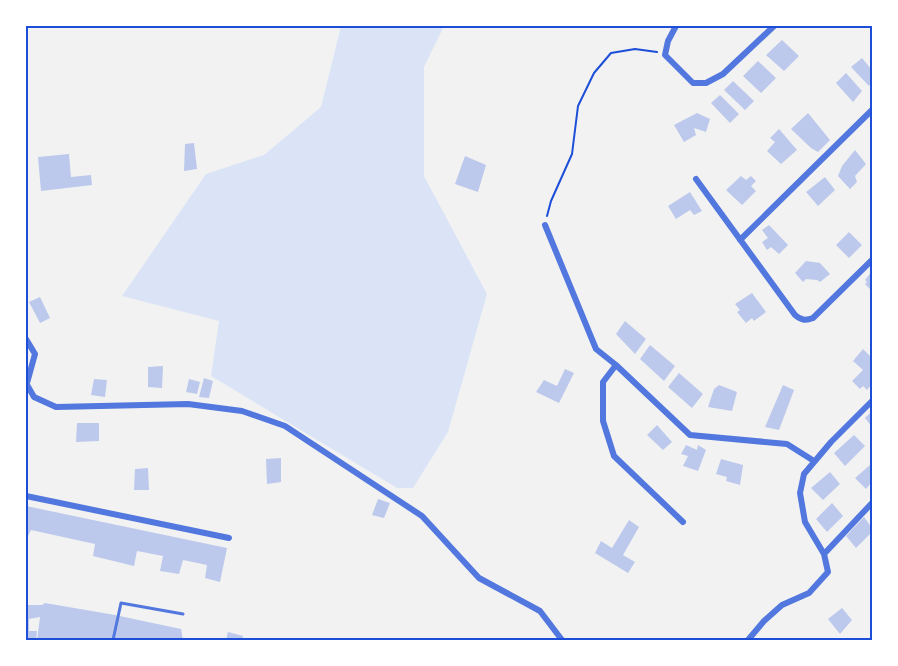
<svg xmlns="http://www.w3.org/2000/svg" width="898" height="666" viewBox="0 0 898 666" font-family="'IBM Plex Sans',sans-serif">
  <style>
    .green { fill: #dbe4f7 }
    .building { fill: #bdc9ec }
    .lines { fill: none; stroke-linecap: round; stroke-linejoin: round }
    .path { stroke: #1d4ed8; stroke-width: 2 }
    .service { stroke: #5277de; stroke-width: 3 }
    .minor { stroke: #5277de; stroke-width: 6 }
    .neatline { fill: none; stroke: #1d4ed8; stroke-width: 2 }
  </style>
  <rect width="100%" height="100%" fill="#f2f2f2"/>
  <path class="green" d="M341,26H444L424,67V176L487,294L448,432L413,488H397L211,376L219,321L122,296L206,174L264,155L321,107Z"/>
  <path class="building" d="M782,40L799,56L784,71L766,55Z
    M862,58L872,70V81L869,86L851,67Z
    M758,61L776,78L761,93L743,76Z
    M846,73L862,91L853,102L836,83Z
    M733,81L754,101L745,110L724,90Z
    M720,95L739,114L730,123L711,103Z
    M697,113L710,119L706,132L694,128L696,135L684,142L674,125Z
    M808,113L830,140L818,152L811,148L791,129Z
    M779,129L797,150L781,164L767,151L775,142L770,138Z
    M194,143L197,169L184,171L185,144Z
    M855,150L866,164L855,176L857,182L850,189L838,176L842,166Z
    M69,154L71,177L91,175L92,185L41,191L38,157Z
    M465,156L486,165L478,192L455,184Z
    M741,176L746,180L751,176L756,181L751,186L756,191L742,205L726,190Z
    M825,177L835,190L818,206L806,192Z
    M690,192L702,211L694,215L690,210L676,219L668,206Z
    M769,225L788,245L779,254L771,247L767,250L762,242L768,238L762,230Z
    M849,232L862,245L849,258L836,245Z
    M806,261L820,263L830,274L820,282L817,280L806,279L803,282L795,273Z
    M872,271V291L865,284L867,282L865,280Z
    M752,293L766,312L754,321L752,318L746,323L737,312L740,310L735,304Z
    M40,297L50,318L40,323L29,302Z
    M625,321L646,339L635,354L616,334Z
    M650,345L675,366L664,381L640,359Z
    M863,349L872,358V384L867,390L863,386L860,389L852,381L863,370L853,361Z
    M163,366L162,388L148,387V367Z
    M565,369L574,373L559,403L536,392L544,380L557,386Z
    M679,373L703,394L692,408L668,387Z
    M204,378L213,381L209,398L199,397Z
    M94,379L107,380L105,397L91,395Z
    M189,379L200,382L197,394L186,392Z
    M719,385L737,392L732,411L708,407L714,389Z
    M783,385L794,390L779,430L765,427Z
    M872,411V427L865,418Z
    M77,423H99V441L76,442Z
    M657,425L672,442L663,450L647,435Z
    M854,435L865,446L845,466L834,453Z
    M686,445L697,450L698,445L706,450L698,471L683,466L688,456L681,454Z
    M281,458V482L267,484L266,459Z
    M721,459L743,465L740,485L726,481L727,477L716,474Z
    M870,465L872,467V482L866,489L855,478Z
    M148,468L149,490H134L135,469Z
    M830,472L840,484L823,500L811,488Z
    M378,499L390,503L384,518L372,515Z
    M832,503L843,516L827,532L816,519Z
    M26,506L227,548L220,582L205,578L207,565L183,560L179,574L160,571L163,556L137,551L134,566L93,556L95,544L31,530L26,540Z
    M864,517L872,528V532L856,548L846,536Z
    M629,520L639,527L623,555L635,562L628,573L595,553L601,541L612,548Z
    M45,603L115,615L181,629L183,640H37L40,617L29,619V631H37L36,640H26V605H42Z
    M842,608L852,620L840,634L828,619Z
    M228,632L243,636L242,640H226Z"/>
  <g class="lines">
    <path class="path" d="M547,216L551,201L572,154L578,106L594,73L611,53L635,49L657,52"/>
    <path class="service" d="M113,640L121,603L183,614"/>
    <path class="minor" d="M676,26L668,41L665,55L693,83H706L723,74L774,26
      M696,179L795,315C801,320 805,321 813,318L872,260
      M545,225L596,349L616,365L690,435L787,444L814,461
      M740,240L872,110
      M26,339L35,354L27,383
      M616,365L603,382V421L614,456L683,522
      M26,383L34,397L56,407L188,404L242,411L285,426L422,516L479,578L540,611L562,640
      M26,496L229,538
      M824,554L872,503
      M748,640L764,621L782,605L809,593L828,572L824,554L805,522L800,493L804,474L831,442L872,401"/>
  </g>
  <rect width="898" height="666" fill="none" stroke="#ffffff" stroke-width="54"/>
  <rect x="27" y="27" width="844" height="612" class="neatline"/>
</svg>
